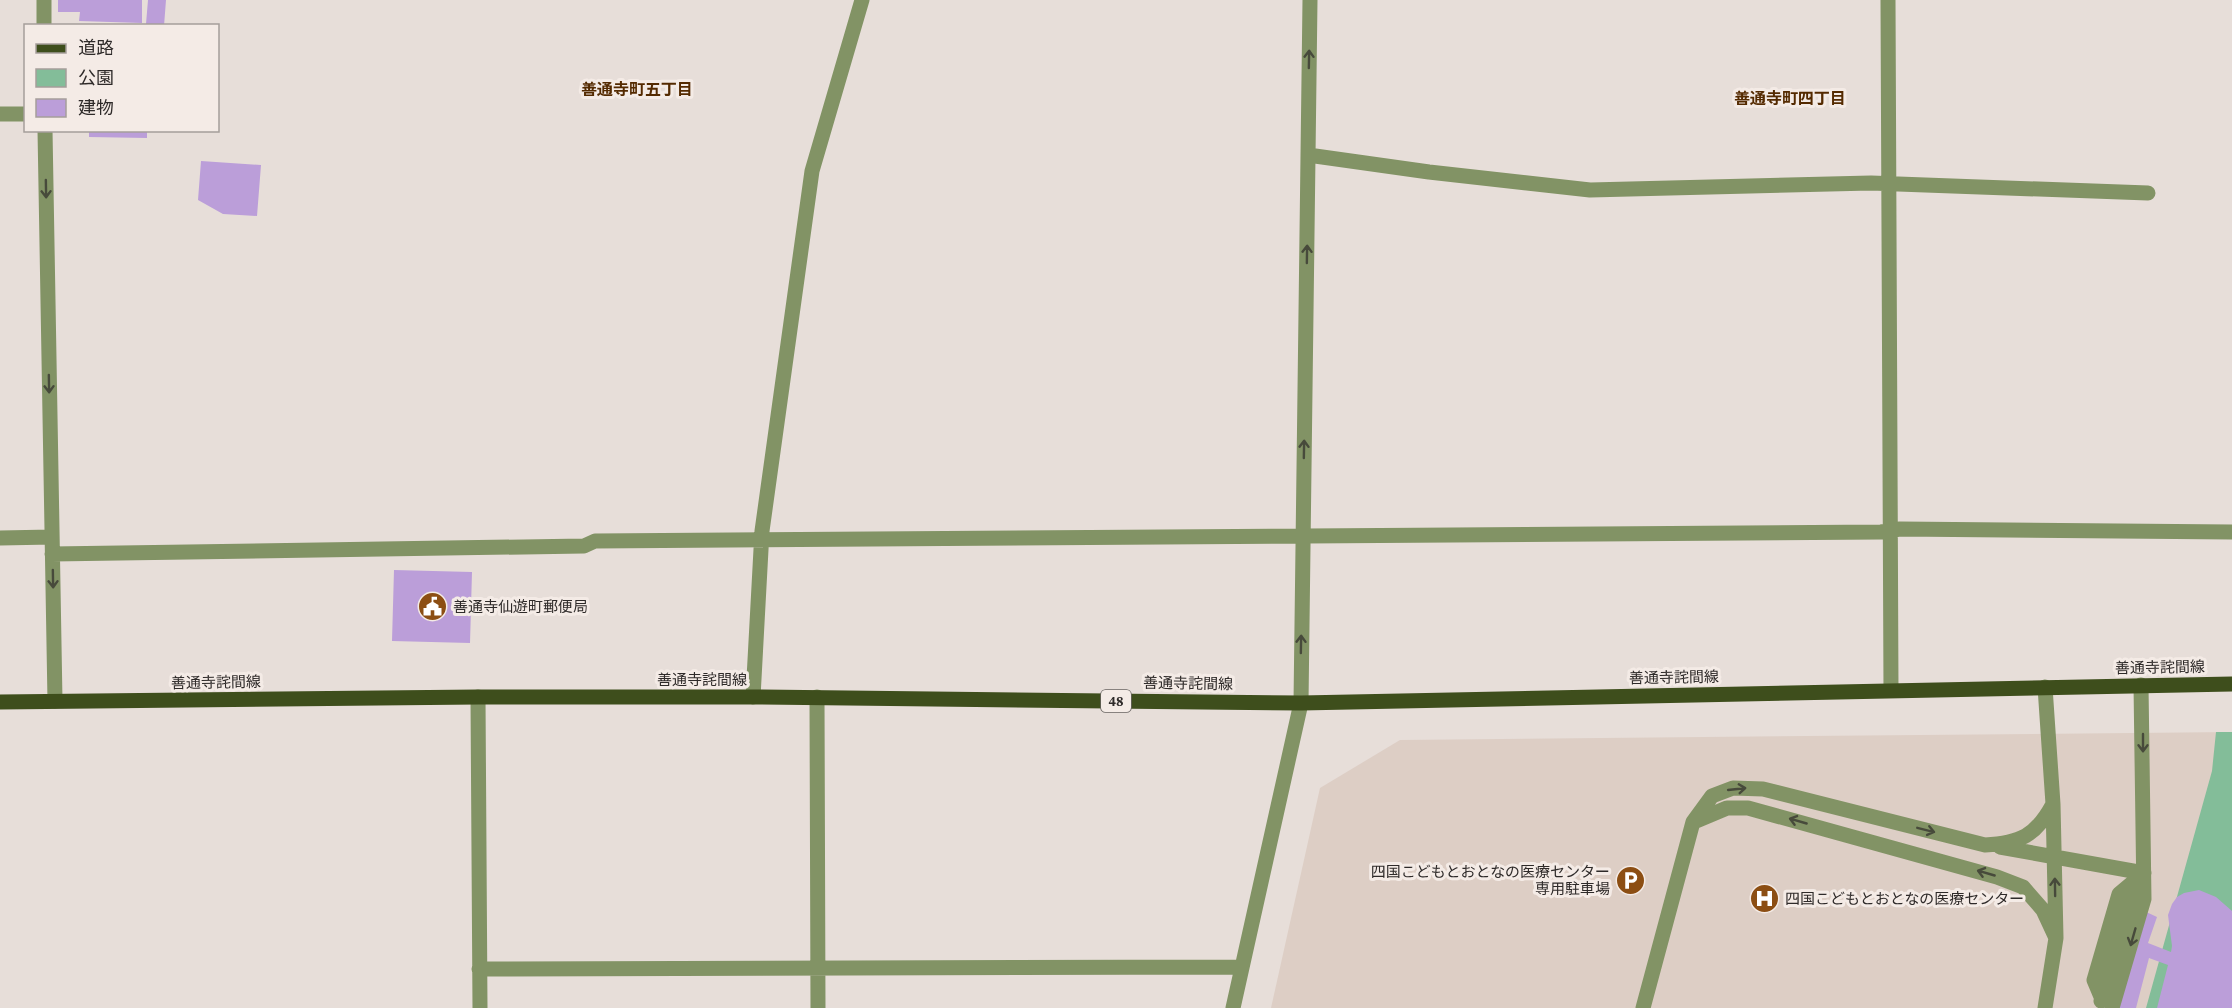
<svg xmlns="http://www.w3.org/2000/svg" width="2232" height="1008" viewBox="0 0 2232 1008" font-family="'Source Serif 4','Noto Sans JP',serif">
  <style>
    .built { fill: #ddcec5 }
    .green { fill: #83bd99 }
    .building { fill: #bb9ed9 }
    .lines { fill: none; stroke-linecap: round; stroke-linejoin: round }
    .minor { stroke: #829365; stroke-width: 15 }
    .major { stroke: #3e4e1c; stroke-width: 15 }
    .oneway { stroke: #474a3b }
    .labels { text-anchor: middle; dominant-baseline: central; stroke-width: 6; stroke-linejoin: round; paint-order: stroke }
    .shield { fill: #f4ebe6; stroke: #696462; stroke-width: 1.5 }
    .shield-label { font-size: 14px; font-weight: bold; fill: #2e2a29 }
    .poi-label { font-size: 15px; fill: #2e2a29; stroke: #f4ebe6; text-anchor: start }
    .street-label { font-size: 15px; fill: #2e2a29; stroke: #f4ebe6 }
    .neighbourhood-label { font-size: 16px; font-weight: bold; fill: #542a00; stroke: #f4ebe6 }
  </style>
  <rect width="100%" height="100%" fill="#e7ded9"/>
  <path class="built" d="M2232,732V1008H1271L1320,788L1400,740Z"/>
  <path class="green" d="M2216,732H2232V1008H2146L2212,771Z"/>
  <path class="building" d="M58,0H142V23L79,21L80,12H58Z
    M148,0H166L164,26L146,24Z
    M89,130H147V138L89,137Z
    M201,161L261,165L257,216L223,214L198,200Z
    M394,570L472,572L470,643L392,641Z
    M2199,890L2216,897L2232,911V1008H2157L2168,965L2149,958L2136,1008H2115L2142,910L2157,917L2148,943L2171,952L2172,946L2168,915L2172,904L2177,897L2184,893Z"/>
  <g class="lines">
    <path class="minor" d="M44,0V26
      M1888,0L1891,690
      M0,114H26
      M45,130L55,701
      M1308,155L1429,172L1590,190L1871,183L2148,193
      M0,538L52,537
      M52,554L584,546L595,541L1881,532L1900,529L2232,532
      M478,697L480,1008
      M753,697L762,531L812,171L862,0
      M817,697L818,1008
      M1696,821L1727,808H1748L1997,877L2023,887L2043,910L2056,938
      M2000,847L2144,873
      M479,969L1242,967
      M2102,999L2094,980L2119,894L2144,873
      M2101,1001L2132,896L2140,881
      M1233,1008L1301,703L1310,0
      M1643,1008L1693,822L1712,796L1733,788L1763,789L1985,845C2020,843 2036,836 2053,804
      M2045,1008L2056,938L2053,804L2045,687
      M2112,1008L2144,899L2141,685"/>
    <path class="major" d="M0,702L478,697H753L1301,703L2232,684"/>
  </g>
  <defs><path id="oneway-shaft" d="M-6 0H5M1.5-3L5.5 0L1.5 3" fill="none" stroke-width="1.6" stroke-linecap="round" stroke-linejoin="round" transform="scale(1.5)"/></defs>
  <g class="oneway">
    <use href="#oneway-shaft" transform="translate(1309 59) rotate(-89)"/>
    <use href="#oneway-shaft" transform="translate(46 189) rotate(89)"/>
    <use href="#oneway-shaft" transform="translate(1307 254) rotate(-89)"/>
    <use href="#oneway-shaft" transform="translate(49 384) rotate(89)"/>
    <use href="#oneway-shaft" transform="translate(1304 449) rotate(-89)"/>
    <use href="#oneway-shaft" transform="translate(53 579) rotate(89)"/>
    <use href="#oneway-shaft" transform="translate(1301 644) rotate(-89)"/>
    <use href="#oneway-shaft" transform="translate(2143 743) rotate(90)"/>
    <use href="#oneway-shaft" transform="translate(1737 789) rotate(-6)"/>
    <use href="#oneway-shaft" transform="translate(1798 821) rotate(-164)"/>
    <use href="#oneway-shaft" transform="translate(1926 830) rotate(14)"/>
    <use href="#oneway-shaft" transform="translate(1986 873) rotate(-164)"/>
    <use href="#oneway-shaft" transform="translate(2055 887) rotate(-91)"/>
    <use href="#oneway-shaft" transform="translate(2133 937) rotate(106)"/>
  </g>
  <defs>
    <symbol id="civic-disc" viewBox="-11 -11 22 22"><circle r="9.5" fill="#8c4e13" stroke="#f4ebe6"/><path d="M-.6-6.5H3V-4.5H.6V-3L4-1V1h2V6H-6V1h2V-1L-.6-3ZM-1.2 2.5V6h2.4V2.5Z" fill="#fff"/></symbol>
    <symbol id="parking-disc" viewBox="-11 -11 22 22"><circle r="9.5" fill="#8c4e13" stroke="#f4ebe6"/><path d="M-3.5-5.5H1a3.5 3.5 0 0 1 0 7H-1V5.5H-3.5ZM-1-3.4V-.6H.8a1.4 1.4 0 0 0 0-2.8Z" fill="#fff"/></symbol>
    <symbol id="hospital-disc" viewBox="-11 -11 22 22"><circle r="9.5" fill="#8c4e13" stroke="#f4ebe6"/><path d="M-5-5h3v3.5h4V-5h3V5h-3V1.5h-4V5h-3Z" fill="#fff"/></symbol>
  </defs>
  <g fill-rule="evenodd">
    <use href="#civic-disc" x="416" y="590" width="33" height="33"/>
    <use href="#parking-disc" x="1614" y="864" width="33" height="33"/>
    <use href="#hospital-disc" x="1748" y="882" width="33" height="33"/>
  </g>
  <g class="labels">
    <rect class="shield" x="1101" y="690" width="30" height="22" rx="4.5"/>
    <g class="shield-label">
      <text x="1116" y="701">48</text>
    </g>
    <g class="poi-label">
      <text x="453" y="606">善通寺仙遊町郵便局</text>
      <text x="1610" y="871" text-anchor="end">四国こどもとおとなの医療センター<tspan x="1610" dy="17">専用駐車場</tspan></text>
      <text x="1785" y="898">四国こどもとおとなの医療センター</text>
    </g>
    <g class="street-label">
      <text transform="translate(2160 667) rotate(-1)">善通寺詫間線</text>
      <text transform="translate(1674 677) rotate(-1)">善通寺詫間線</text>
      <text x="702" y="679">善通寺詫間線</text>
      <text transform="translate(216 682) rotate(-1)">善通寺詫間線</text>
      <text transform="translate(1188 683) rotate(1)">善通寺詫間線</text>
    </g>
    <g class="neighbourhood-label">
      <text x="637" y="89">善通寺町五丁目</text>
      <text x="1790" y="98">善通寺町四丁目</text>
    </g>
  </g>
  <rect x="24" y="24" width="195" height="108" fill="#f4ebe6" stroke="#a59e9a" stroke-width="1.5"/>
  <rect x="36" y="44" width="30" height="9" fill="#3e4e1c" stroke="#a59e9a" stroke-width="1.5"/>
  <text x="78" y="54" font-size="18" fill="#2e2a29">道路</text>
  <rect x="36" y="69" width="30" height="18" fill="#83bd99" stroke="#a59e9a" stroke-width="1.5"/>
  <text x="78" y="84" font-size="18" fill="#2e2a29">公園</text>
  <rect x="36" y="99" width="30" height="18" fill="#bb9ed9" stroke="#a59e9a" stroke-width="1.5"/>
  <text x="78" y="114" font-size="18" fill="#2e2a29">建物</text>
</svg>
